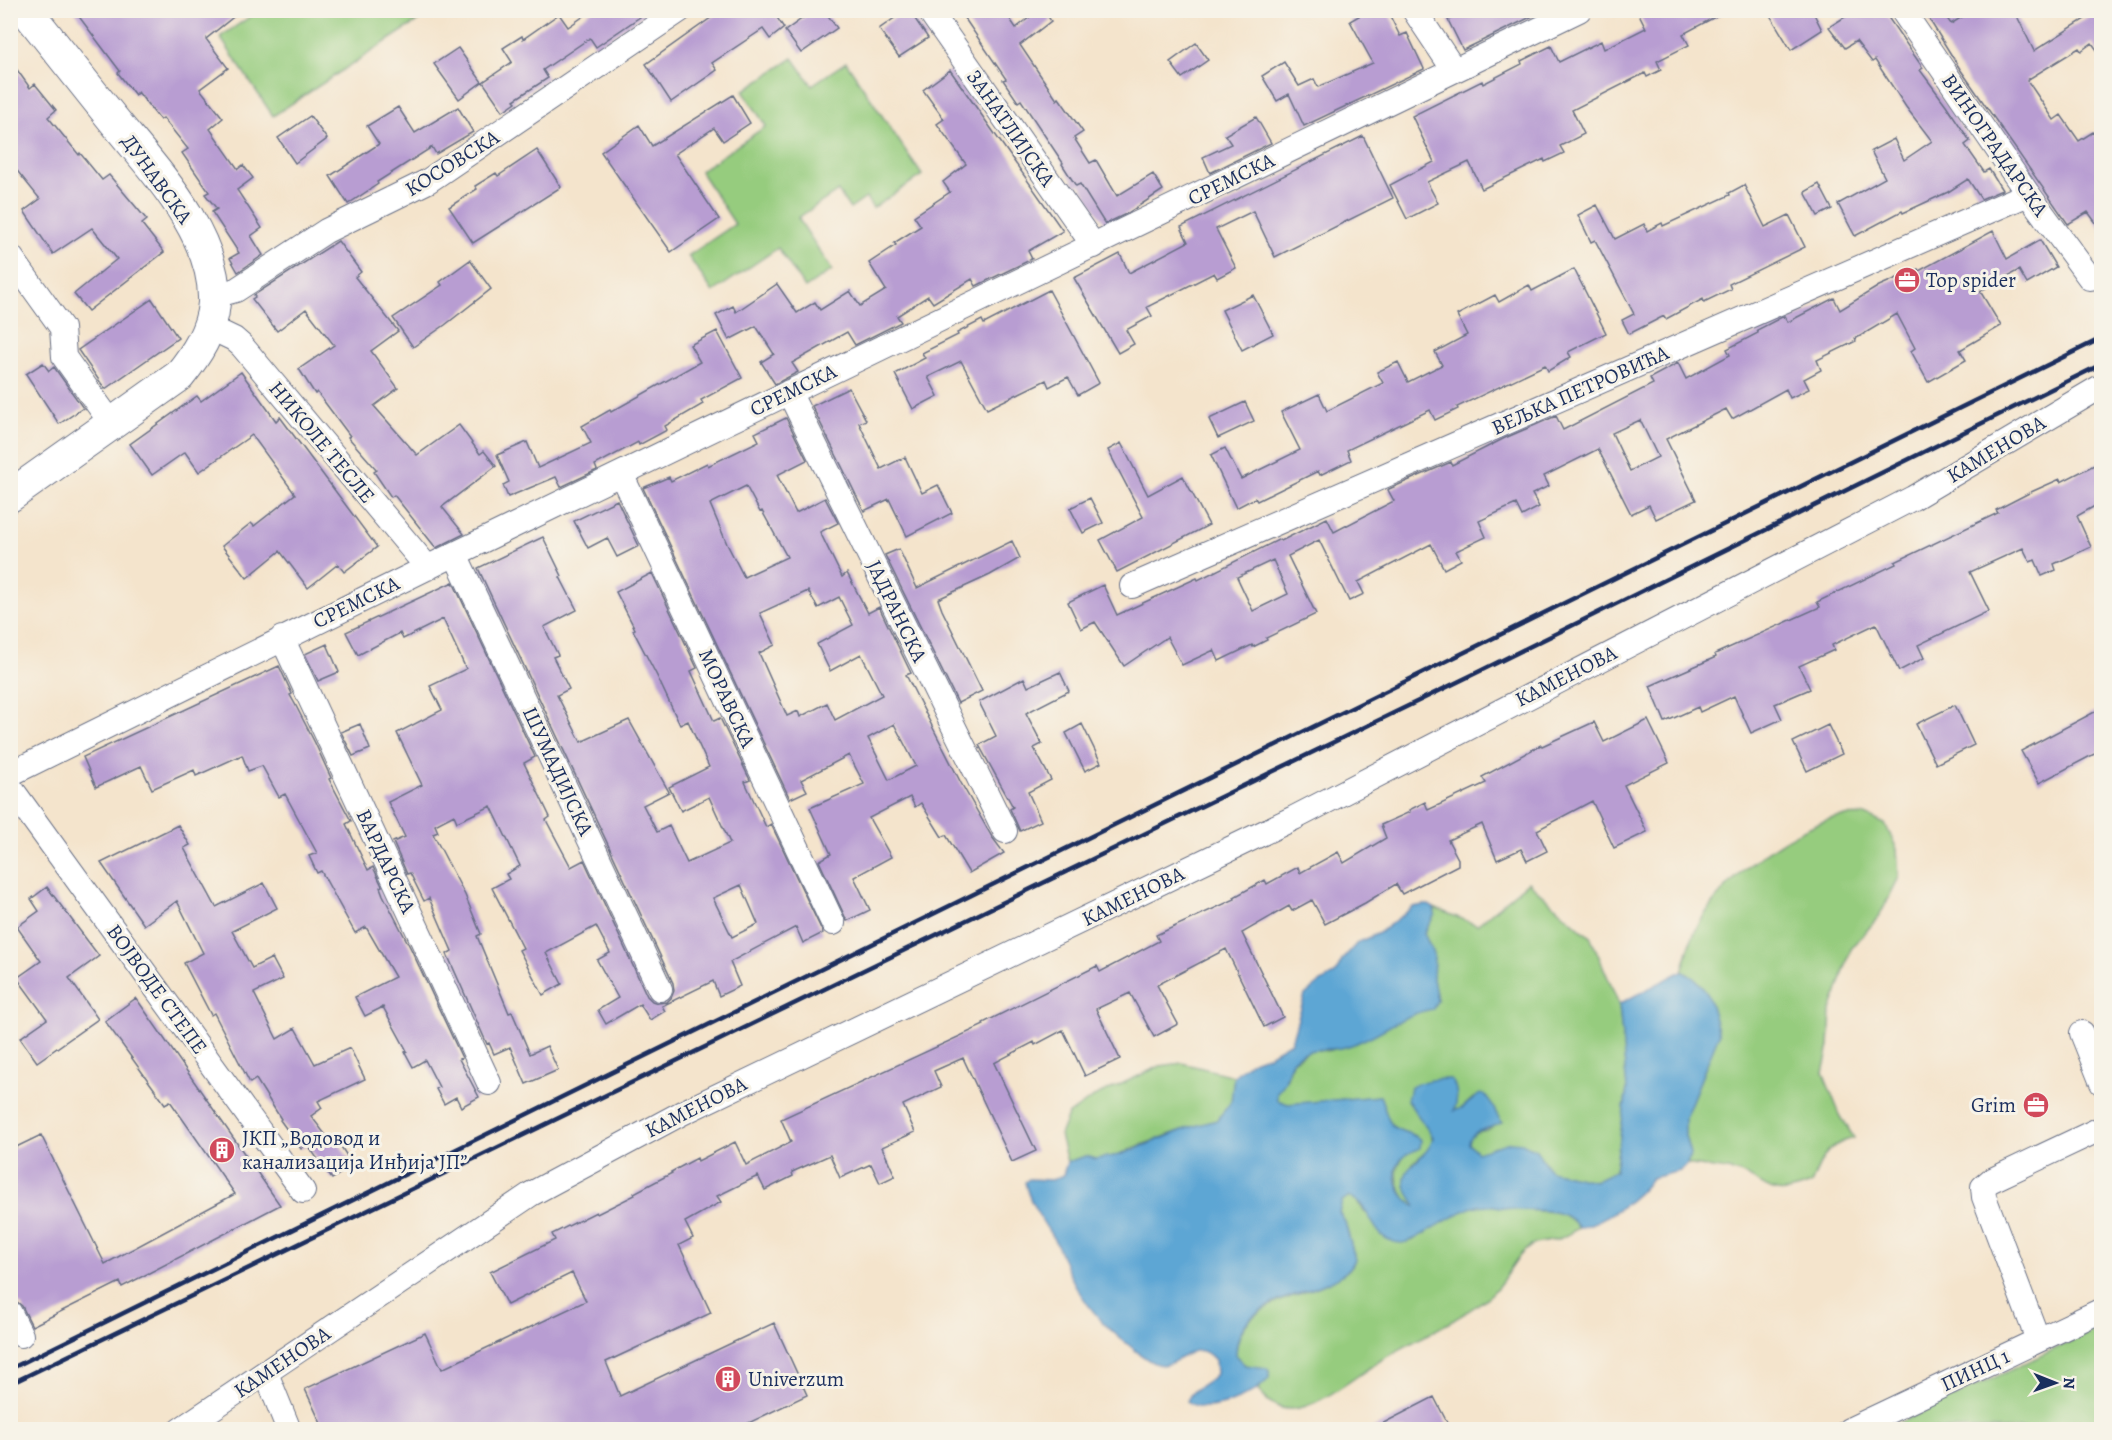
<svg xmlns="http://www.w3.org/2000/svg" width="2112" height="1440" viewBox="0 0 2112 1440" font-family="Alegreya,serif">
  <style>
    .green { fill: #96cc7e; stroke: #587e6e; stroke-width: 1.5 }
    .water { fill: #5da6d4; stroke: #3c6a99; stroke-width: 1.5 }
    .building { fill: #b89dd2; fill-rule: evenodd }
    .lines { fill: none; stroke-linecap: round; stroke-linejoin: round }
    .minor-casing { stroke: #676e84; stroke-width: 26 }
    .major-casing { stroke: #676e84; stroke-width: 34 }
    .minor { stroke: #fff; stroke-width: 24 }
    .major { stroke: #fff; stroke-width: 32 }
    .rail { stroke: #1b2f5e; stroke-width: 4.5 }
    .labels { text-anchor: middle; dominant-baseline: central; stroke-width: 6; stroke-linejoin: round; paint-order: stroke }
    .street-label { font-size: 21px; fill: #1b2f5e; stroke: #f7f3e8 }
    .poi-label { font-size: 21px; fill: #1b2f5e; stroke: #f7f3e8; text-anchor: start }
  </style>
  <rect width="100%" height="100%" fill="#f7f3e8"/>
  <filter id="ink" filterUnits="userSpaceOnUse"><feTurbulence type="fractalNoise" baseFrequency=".0167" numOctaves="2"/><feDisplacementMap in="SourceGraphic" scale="12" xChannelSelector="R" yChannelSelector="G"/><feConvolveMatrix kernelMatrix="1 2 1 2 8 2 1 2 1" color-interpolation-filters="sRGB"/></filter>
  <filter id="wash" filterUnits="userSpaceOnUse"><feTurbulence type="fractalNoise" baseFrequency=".008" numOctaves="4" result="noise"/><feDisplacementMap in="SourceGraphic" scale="24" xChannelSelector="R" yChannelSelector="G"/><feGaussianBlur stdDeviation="1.35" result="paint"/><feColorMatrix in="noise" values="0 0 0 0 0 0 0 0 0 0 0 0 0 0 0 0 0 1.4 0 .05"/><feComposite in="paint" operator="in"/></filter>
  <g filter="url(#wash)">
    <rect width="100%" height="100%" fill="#f4e4cc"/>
    <path class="green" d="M260,10H433V11L273,116L220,37Z
      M793,58L812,85L846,62L922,175L873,208L866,198L850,209L838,191L798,218L832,270L805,288L778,248L713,292L688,256L735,224L700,171L766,126L743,91Z
      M1865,815L1885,824L1897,849L1899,877L1880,915L1851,949L1831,1011L1829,1046L1823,1073L1840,1115L1854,1138C1824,1146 1823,1157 1811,1184C1765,1203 1770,1181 1733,1171C1718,1168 1702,1167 1687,1164L1690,1154L1685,1136V1118L1719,1034L1708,995L1697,980L1682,971C1686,960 1688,947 1693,936C1716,884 1779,835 1833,818C1843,815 1855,816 1865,815Z
      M1528,882L1591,938L1619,1004L1627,1089L1615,1171L1594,1181L1550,1171L1536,1150L1494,1146L1484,1152H1477L1469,1144V1138L1472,1133L1487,1130L1502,1122C1495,1113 1493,1104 1486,1096L1473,1098L1462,1108L1453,1112L1429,1129C1439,1150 1424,1151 1413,1163C1408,1169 1407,1179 1405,1186L1417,1207C1410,1204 1406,1200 1403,1194C1389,1169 1403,1157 1416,1136C1410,1133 1399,1131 1394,1127C1387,1122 1384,1105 1380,1096L1288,1104L1277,1100L1276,1092C1285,1085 1290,1072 1292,1061L1312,1049L1327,1051L1360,1041L1404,1018L1421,1011L1437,1000L1433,979L1434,956L1424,933L1435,914L1434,908L1477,925Z
      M1182,1063L1234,1076L1231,1102L1217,1120L1188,1128L1133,1148L1120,1155L1096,1159L1086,1156L1067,1162L1060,1135L1068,1115L1092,1098L1132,1079L1160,1066Z
      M1348,1197L1354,1198L1366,1213L1412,1241C1427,1230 1456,1211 1473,1206C1490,1202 1503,1209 1520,1210C1541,1212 1566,1207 1579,1228C1573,1231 1566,1236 1559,1239C1551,1242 1541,1241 1533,1245C1512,1256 1507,1282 1489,1296C1457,1322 1418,1338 1383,1359C1359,1373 1320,1408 1292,1409C1277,1410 1265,1400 1258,1389L1269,1378V1371L1266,1368L1245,1365L1236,1356C1237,1303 1294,1300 1331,1281C1341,1276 1352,1270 1355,1259L1345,1222L1339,1212L1342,1201Z
      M2101,1327V1429H1886Z"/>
    <path class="water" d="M1423,905H1429L1434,908L1435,914L1424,933L1434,956L1433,979L1437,1000L1433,1009C1400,1014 1376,1039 1345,1047C1328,1052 1306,1045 1293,1060C1286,1068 1290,1081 1277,1092V1100L1288,1104L1380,1096C1384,1104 1387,1123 1394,1127C1402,1133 1413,1133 1421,1140L1420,1148C1415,1151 1407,1153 1403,1157C1388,1172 1399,1199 1416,1206C1413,1200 1406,1192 1405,1185C1401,1164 1430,1158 1433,1137L1407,1100L1410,1088C1424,1079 1435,1079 1451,1079C1458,1088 1458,1101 1454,1111L1462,1108L1480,1094L1486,1096C1493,1104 1495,1114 1502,1122C1490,1131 1470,1127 1469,1144L1477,1152L1510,1142L1522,1143L1536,1150L1550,1171L1594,1181L1615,1171L1627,1089L1619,1004L1682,971L1697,980L1708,995L1719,1034L1685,1118V1136L1690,1154L1687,1164L1680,1171L1651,1178C1637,1200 1604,1221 1579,1228C1567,1208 1542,1211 1521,1210C1503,1209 1488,1201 1470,1208C1453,1214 1415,1243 1401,1243C1369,1242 1372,1201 1348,1197L1342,1201L1339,1212L1345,1222L1355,1259C1351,1270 1341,1276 1331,1281C1294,1299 1235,1303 1236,1356L1245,1365L1266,1368L1269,1371V1378C1256,1395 1206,1418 1187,1401C1193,1386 1207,1385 1216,1374L1215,1360C1193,1334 1180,1370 1157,1364C1147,1361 1139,1353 1130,1346C1104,1327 1083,1302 1069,1273C1064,1263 1061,1252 1056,1243C1044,1222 1030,1206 1025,1182L1029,1179L1052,1180L1063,1175L1067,1162L1086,1156L1096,1159L1120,1155L1188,1128L1217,1120L1231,1102L1234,1076L1250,1062L1269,1055L1291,1042L1305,995L1318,984L1335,974L1343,959L1358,942L1379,933L1413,907Z"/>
    <g id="blocks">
      <path class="building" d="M74,10H242L206,39L228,68L200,89L223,118L210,129L238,169L243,165L253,178L237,190L262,228L251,236L263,255L238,272L230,258L239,253L212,212L217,209L205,194L209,192L182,153L188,149L163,118L160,120L138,92L135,95L118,73L120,71Z
        M593,10H650L596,47L590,38L543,70L548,78L514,100L516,102L503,111L483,82L512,62L503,48L522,36L523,39L559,14L568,27Z
        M722,10H772L784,28L770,39L763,29L712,63L717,70L671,102L646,64Z
        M814,10H824L837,28L801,53L785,31Z
        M906,10H909L928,38L899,57L879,29Z
        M959,10H1004L1016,28L1039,10H1044L1051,21L1020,45L1057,100L1059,98L1083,132L1074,138L1090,163L1096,160L1117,196L1153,174L1163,190L1128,213L1105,224L1080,184L1076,186L1062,164L1063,163L1021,100L1018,102L1003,80L1006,79Z
        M1369,10H1387L1400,36L1407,33L1424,69L1304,126L1289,94L1277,101L1262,76L1284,62L1299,86L1314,79L1318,87L1373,63L1350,21Z
        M1468,10H1545L1463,50L1448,20Z
        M1637,10H1728L1683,34L1689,45L1657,61L1661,70L1647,77L1645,73L1572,110L1584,134L1560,146L1564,153L1545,162L1544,159L1482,189L1469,162L1427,182L1438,203L1407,219L1390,185L1434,162L1412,116L1482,81L1483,84L1522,64L1521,61L1551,46L1559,62L1601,41L1604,49L1646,28Z
        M1767,10H1812L1822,30L1791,50Z
        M1856,10H1883L1923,68L1920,70L1946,105L1970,141L1965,145L1984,172L1989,169L2002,190L1981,199L1968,179L1948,192L1903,213L1902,211L1855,236L1838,204L1885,178L1871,151L1894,139L1904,160L1932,141L1906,107L1875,60L1872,62L1856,41L1845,48L1829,27Z
        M1973,10H2014L2034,51L2099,10H2102V57L2092,43L2081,51L2079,48L2027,80L2054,120L2061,115L2079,141L2093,132L2102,145V231L2088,212L2068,224L1960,69L1929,19L1942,11L1951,24Z
        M1196,43L1208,60L1182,78L1170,62Z
        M458,48L482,82L459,99L434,64Z
        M10,60L30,88L35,84L56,110L48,117L79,155L80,153L102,180L109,175L147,220L142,224L164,252L88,311L74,294L117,259L92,228L53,254L24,211L40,199L10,162Z
        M950,70L1063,231L1028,251L1032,259L976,286L972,279L933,303L928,296L897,316L901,322L855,345L847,332L792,363L798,372L775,384L761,362L774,354L756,326L729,340L716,315L733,306L736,312L777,284L797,313L815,302L820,310L850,291L860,306L886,290L869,263L896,245L894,243L921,226L914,216L950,192L943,182L966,164L937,124L944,119L923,90Z
        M733,95L750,123L723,141L714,128L675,154L719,219L671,252L601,152L639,125L652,146Z
        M398,107L415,133L458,107L473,132L436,154L432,147L377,182L378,184L348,204L330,176L379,144L367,126Z
        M310,116L327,139L295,163L278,138Z
        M1256,117L1271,143L1210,173L1203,157L1231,144L1225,135Z
        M1363,136L1393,198L1275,257L1253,211L1216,229L1236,268L1217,278L1214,273L1147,307L1152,316L1126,330L1134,344L1118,353L1074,278L1120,254L1129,273L1188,242L1181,227Z
        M537,150L561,187L473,243L449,207L477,189L475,186L496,173L498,176Z
        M1819,184L1832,209L1818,216L1805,192Z
        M1744,185L1765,227L1789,215L1805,247L1729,284L1731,289L1704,302L1703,299L1666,319L1664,316L1629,334L1622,320L1634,314L1595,240L1591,242L1578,215L1597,205L1615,239L1644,224L1647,231L1662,223L1663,226L1730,195L1729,193Z
        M1993,231L2007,259L2040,240L2056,267L2027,284L2019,270L1980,291L2001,326L1960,350L1966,360L1928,382L1911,351L1915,348L1897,314L1855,339L1856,341L1817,360L1821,370L1804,379L1809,389L1790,398L1786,389L1732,419L1726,409L1666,439L1696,500L1656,519L1649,505L1631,514L1598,449L1544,476L1549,486L1532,494L1539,507L1522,516L1516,504L1479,521L1486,537L1456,551L1461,560L1444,569L1431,544L1358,582L1364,594L1349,601L1319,540L1288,556L1316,614L1266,638L1267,640L1253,647L1252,645L1219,661L1214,650L1182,665L1167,637L1124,666L1095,622L1081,629L1068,602L1103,585L1117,615L1197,578L1198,580L1280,539L1281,541L1327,518L1334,532L1394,501L1388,490L1389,489L1451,462L1452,465L1505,438L1556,416L1563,430L1653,384L1650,378L1678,363L1686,379L1730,355L1727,349L1758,333L1757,330L1784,316L1788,322L1834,298L1840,310L1879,286L1918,269L1919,271ZM1640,420L1658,457L1630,471L1612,433ZM1273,560L1288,594L1253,611L1237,577Z
        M338,241L361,272L355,277L398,331L371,351L398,388L374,406L417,455L459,425L480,454L484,451L496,466L442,507L464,534L436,548L394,495L391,497L374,472L377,470L348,437L350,436L317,392L315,394L299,369L334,345L306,309L277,331L252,299L255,297L254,295Z
        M470,260L491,289L445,325L413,347L393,318L442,285L440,282Z
        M1574,269L1606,333L1568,352L1571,357L1548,371L1545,365L1457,407L1458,409L1435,420L1430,410L1347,450L1351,460L1320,475L1318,471L1257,501L1255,498L1236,508L1211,455L1225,448L1241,479L1300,450L1281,412L1319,394L1327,411L1383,383L1377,372L1398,362L1408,382L1442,365L1435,352L1467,335L1457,315L1495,295L1499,302L1529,285L1532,291Z
        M1049,290L1099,383L1078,395L1068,377L1049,387L1046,380L987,409L961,361L928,377L938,396L913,409L895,374L925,358L922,353L958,335L957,333L982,320L984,324Z
        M1253,295L1273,334L1242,350L1222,310Z
        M152,299L178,338L105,389L78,350Z
        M717,331L742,378L701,400L703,404L665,426L667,430L639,445L638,442L595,465L597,470L561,487L556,477L508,497L503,485L509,482L497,455L527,442L538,468L591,443L582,426L610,410L611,412L700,362L690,345Z
        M43,363L49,371L54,367L83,408L59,424L26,374Z
        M241,372L276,421L280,417L377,547L344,572L338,564L308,588L280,551L247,578L222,546L251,523L254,526L295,494L252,435L199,472L185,452L152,475L130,444L197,396L201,401Z
        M849,388L866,420L859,423L881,469L905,457L922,493L938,485L952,513L907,536L889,499L864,511L812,406Z
        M1245,402L1254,421L1218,438L1209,419Z
        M786,418L807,460L777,475L796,513L825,498L838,523L820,532L842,577L847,573L868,613L879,607L911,673L906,675L961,783L992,837L1004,853L969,873L946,835L942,837L921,803L915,807L910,797L869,818L891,857L854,877L870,910L847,921L819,861L831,854L810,808L864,784L849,755L801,780L807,791L790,799L643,488L669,477L671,481L707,463L708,466L759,441L755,433ZM746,486L760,512L762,511L787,557L744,577L727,544L710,504ZM808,591L818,608L839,597L853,625L817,644L830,671L861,654L882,695L835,720L827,703L800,717L798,711L787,716L759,653L775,645L760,613ZM894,724L916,766L889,780L868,738Z
        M1121,443L1148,495L1183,476L1209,525L1117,572L1100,540L1143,517L1108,450Z
        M2102,461V502L2077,516L2091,547L2054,564L2056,570L2042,576L2035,560L2030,562L2023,548L1970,572L1989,611L1918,645L1924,658L1899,671L1876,624L1832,645L1834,650L1799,666L1810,689L1775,704L1782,719L1751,733L1734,696L1700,712L1698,707L1665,722L1650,686L1716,657L1715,654L1820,607L1817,602L1896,564L1895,562L1998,513L1996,510L2031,492L2060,479L2061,482Z
        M1090,498L1103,523L1083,533L1070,508Z
        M617,500L639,546L617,557L607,538L588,548L574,521Z
        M543,537L562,576L560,577L577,610L544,627L558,655L553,657L569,689L557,695L581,742L629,720L669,792L643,805L657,832L669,826L687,863L730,843L709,797L681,811L669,787L709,767L688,721L680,725L657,676L633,630L635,629L616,592L652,573L697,668L691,671L714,721L720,718L750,780L745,782L766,827L771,824L823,933L803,943L796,927L730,962L740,986L719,996L713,981L662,1006L665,1011L650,1020L640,1004L606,1024L598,1010L618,998L597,960L610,953L596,926L546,953L562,984L543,995L519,950L523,948L492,888L509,879L506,874L520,866L491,806L457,822L454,815L435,825L438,832L433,834L465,895L481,934L477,936L509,1013L512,1012L530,1054L547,1046L558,1070L526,1084L510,1047L494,1054L489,1043L487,1044L447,954L452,951L429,898L424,901L410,873L407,874L393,842L405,837L388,802L422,785L397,733L442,710L430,686L466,669L443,619L403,639L400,633L358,655L346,632L453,582L535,757L524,763L550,817L546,820L571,867L584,860L647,996L652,1001L658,1003L667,1002L671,998L674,991L673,983L478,568ZM741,885L758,924L732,937L713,898Z
        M1012,541L1020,558L990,575L938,599L942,610L982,691L958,703L885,555L899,549L917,588Z
        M327,644L339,672L318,681L305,654Z
        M279,666L292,694L290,695L295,704L315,743L331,778L329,779L351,821L346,824L368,870L373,867L382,886L380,887L383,895L411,949L462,1058L459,1059L479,1097L461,1107L456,1097L444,1104L436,1089L439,1087L425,1060L413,1067L405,1052L407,1051L383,1007L365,1016L355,997L395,977L366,927L355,933L321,871L317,873L309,856L317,853L285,794L279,797L262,766L248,771L242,755L196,776L194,770L152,789L141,766L96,787L83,757Z
        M1060,672L1069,691L1026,713L1042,744L1034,748L1051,780L1028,792L1041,821L1020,831L1010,809L1013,807L979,745L996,736L979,702L1024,678L1028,687Z
        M1955,705L1974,745L1936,764L1916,724Z
        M2102,708V750L2039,783L2021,751Z
        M1648,720L1669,763L1624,785L1647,832L1614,848L1592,801L1537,830L1547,851L1527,861L1521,849L1497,860L1482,824L1448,840L1458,859V865L1402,894L1396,884L1365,903L1325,924L1312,900L1292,911L1289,906L1242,933L1283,1017L1264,1027L1226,949L1157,985L1178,1024L1154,1037L1130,993L1096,1009L1120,1059L1085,1076L1063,1030L1035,1045L1034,1042L994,1063L1036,1151L1012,1162L963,1058L934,1071L941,1087L903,1105L915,1132L882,1147L895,1176L880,1183L871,1164L840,1178L830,1155L792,1172L793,1176L765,1190L758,1176L717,1196L721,1202L685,1222L693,1238L679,1245L711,1313L606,1362L620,1396L774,1323L807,1395L734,1430H324L305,1389L425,1333L442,1369L586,1301L572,1273L507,1305L490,1272L555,1240L552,1234L596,1212L597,1214L635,1195L634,1193L672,1173L671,1172L697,1158L698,1161L735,1142L746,1165L791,1142L781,1119L984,1025L983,1023L1097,966L1100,972L1159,941L1156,935L1235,899L1234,897L1265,880L1267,884L1298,867L1300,873L1338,852L1344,863L1386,838L1381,825L1410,812L1409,810L1425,802L1428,810L1486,783L1482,777L1541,745L1542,746L1594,722L1604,742Z
        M360,724L370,749L353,756L341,732Z
        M1082,724L1101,763L1085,771L1066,733Z
        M1828,725L1842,754L1807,771L1793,742Z
        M178,825L190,845L184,848L216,907L264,883L277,908L232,931L252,968L272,958L283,979L254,993L277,1039L295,1028L315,1064L350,1048L365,1079L318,1101L322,1108L311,1116L331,1142L336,1139L353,1165L332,1179L307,1144L301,1149L280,1120L281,1119L256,1079L250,1083L214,1013L211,1015L184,963L203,953L177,901L144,925L101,863Z
        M47,887L99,956L69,978L98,1019L37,1062L20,1038L47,1019L17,978L41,961L17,927L39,911L31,899Z
        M136,998L280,1205L122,1287L120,1282L32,1326L22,1306L10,1296V1150L41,1135L105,1264L235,1194L170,1101L165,1104L105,1021Z
        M1434,1397L1451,1430H1370Z"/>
    </g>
  </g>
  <g filter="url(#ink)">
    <use href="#blocks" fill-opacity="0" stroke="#676e84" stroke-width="1.5"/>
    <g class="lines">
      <defs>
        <path id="minor" d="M929,10L1094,246
          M1414,10L1454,70
          M1902,10L2028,194L2090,278
          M11,257L62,328L64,357L112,424
          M214,296L236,290L326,231L428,181L680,10
          M209,327L234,339L242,346L428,568
          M789,392L1005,831
          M621,474L833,923
          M455,554L660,989
          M1132,586L2028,194
          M282,638L489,1083
          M10,774L455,554L1579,10
          M10,787L303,1191
          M2082,1033L2102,1083
          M10,1313L21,1335
          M2038,1340L1984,1197L1983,1187L1990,1181L2102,1128
          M266,1373L289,1430
          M180,1430L531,1194L682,1113L1294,818L1913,498L2102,386
          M1849,1430L2102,1310"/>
        <path id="major" d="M10,496L179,376C196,355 212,331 214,303C217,234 152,168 112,118C83,82 55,46 26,10"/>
      </defs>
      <use href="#minor" class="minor-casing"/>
      <use href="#major" class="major-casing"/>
      <use href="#minor" class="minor"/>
      <use href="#major" class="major"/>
      <path class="rail" d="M10,1369L2102,338
        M10,1384L1474,674L2102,364"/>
    </g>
  </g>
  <defs>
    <symbol id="office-disc" viewBox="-11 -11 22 22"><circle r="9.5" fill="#d1495b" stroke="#f7f3e8"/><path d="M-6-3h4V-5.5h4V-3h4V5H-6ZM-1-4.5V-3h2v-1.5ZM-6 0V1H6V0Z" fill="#fff"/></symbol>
    <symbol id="building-disc" viewBox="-11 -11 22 22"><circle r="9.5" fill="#d1495b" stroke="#f7f3e8"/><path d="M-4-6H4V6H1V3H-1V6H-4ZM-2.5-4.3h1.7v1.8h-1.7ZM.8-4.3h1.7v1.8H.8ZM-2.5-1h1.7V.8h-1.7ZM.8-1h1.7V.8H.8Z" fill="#fff"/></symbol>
  </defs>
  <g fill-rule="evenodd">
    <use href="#office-disc" x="1892" y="265" width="30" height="30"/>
    <use href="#office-disc" x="2021" y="1090" width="30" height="30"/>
    <use href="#building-disc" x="207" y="1135" width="30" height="30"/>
    <use href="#building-disc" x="713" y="1364" width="30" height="30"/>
  </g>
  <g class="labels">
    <g class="street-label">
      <text transform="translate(1011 128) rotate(55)">ЗАНАТЛИЈСКА</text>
      <text transform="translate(1995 145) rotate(55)">ВИНОГРАДАРСКА</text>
      <text transform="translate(452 163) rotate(-32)">КОСОВСКА</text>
      <text transform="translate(157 179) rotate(54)">ДУНАВСКА</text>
      <text transform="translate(1231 179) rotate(-26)">СРЕМСКА</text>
      <text transform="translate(793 390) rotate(-26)">СРЕМСКА</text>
      <text transform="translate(1580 390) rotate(-24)">ВЕЉКА ПЕТРОВИЋА</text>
      <text transform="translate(322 442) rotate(50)">НИКОЛЕ ТЕСЛЕ</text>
      <text transform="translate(1996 449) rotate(-31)">КАМЕНОВА</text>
      <text transform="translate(356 602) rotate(-26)">СРЕМСКА</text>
      <text transform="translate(897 611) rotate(64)">ЈАДРАНСКА</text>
      <text transform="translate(1566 676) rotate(-27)">КАМЕНОВА</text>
      <text transform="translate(727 698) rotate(65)">МОРАВСКА</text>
      <text transform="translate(558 771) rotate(65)">ШУМАДИЈСКА</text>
      <text transform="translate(386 861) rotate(65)">ВАРДАРСКА</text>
      <text transform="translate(1133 896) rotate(-26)">КАМЕНОВА</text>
      <text transform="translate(157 989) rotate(54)">ВОЈВОДЕ СТЕПЕ</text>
      <text transform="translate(696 1107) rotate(-27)">КАМЕНОВА</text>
      <text transform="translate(282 1362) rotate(-34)">КАМЕНОВА</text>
      <text transform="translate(1975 1370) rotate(-25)">ПИНЦ 1</text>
    </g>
    <g class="poi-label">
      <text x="1926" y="280">Top spider</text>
      <text x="2016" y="1105" text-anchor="end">Grim</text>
      <text x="242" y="1138">ЈКП „Водовод и<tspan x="242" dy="24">канализација Инђија ЈП”</tspan></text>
      <text x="748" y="1379">Univerzum</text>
    </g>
  </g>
  <rect width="2112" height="1440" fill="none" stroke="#f7f3e8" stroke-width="36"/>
  <g transform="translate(2055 1383) rotate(91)" stroke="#f7f3e8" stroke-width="4.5" paint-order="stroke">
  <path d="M0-4.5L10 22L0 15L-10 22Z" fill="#1b2f5e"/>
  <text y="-9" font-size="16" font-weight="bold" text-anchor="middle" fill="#1b2f5e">N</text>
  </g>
</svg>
